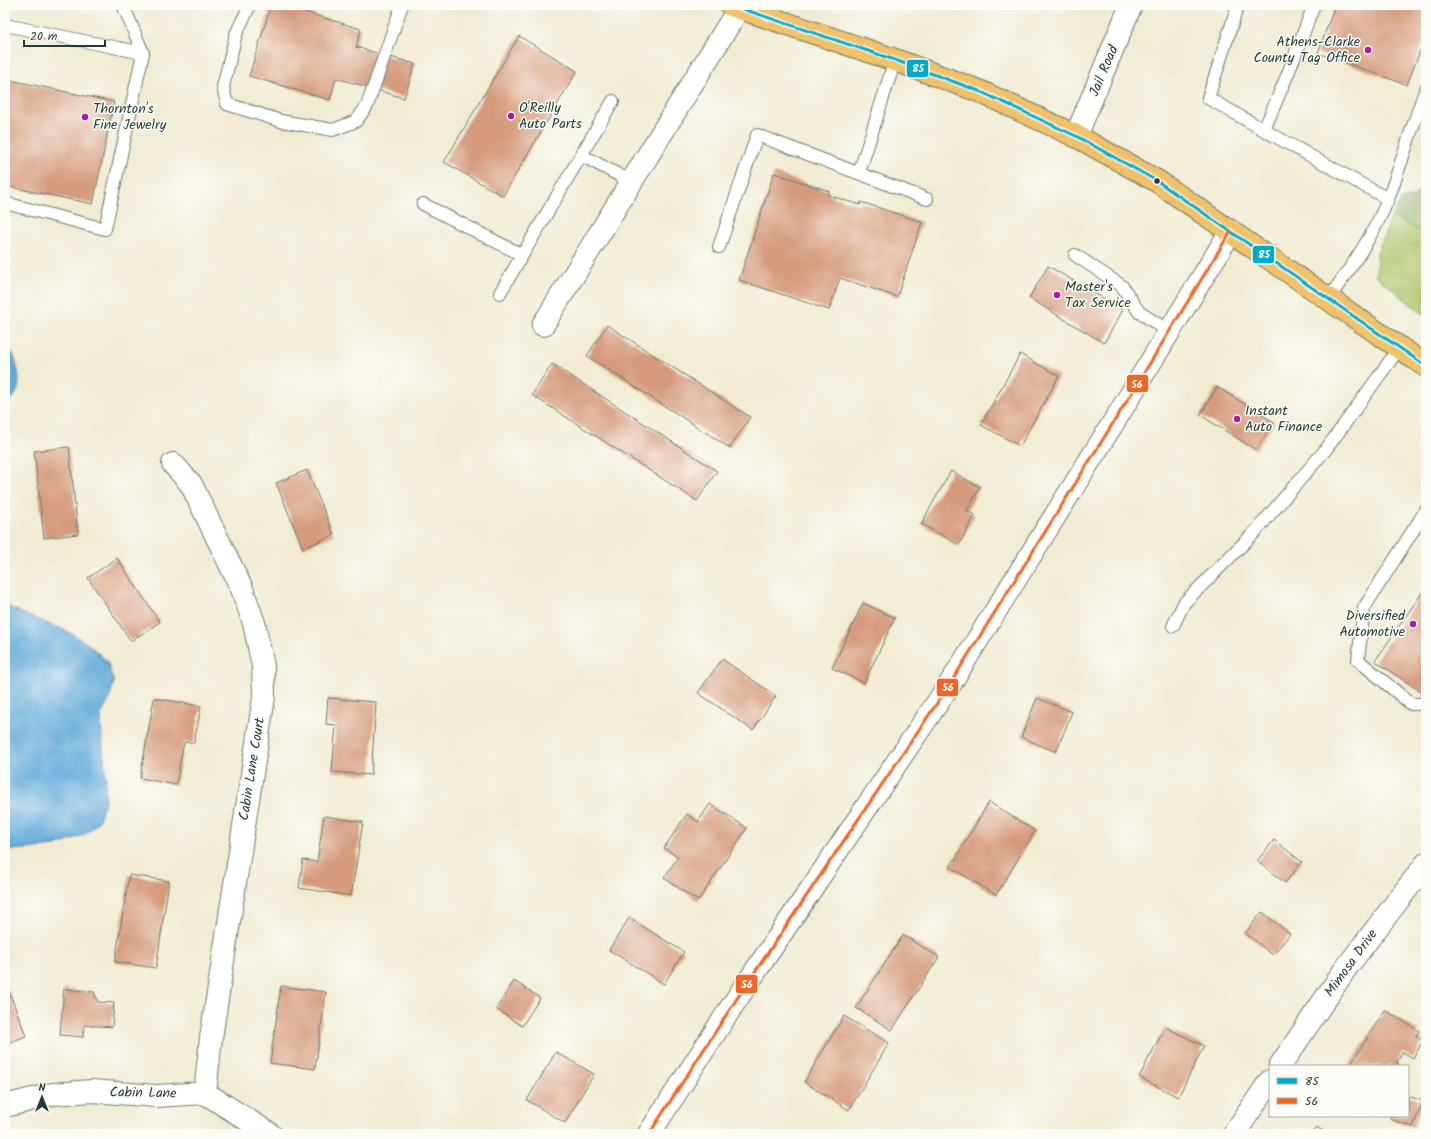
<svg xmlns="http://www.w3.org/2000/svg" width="1431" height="1139" viewBox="0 0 1431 1139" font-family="Kalam,sans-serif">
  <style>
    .green { fill: #acc56b; stroke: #668150 }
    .forest { fill: #89aa5f; stroke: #54744a }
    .water { fill: #64aada; stroke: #427487 }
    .building { fill: #d59b7b }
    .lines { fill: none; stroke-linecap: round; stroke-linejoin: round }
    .lane-casing { stroke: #687a6b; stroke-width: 14 }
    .street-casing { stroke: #687a6b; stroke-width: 24 }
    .highway-casing { stroke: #687a6b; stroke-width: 24 }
    .lane { stroke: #fff; stroke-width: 12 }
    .street { stroke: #fff; stroke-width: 22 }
    .highway { stroke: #f2c26a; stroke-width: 22 }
    .bus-1-casing { stroke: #fdfcf7; stroke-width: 6 }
    .bus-2-casing { stroke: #fdfcf7; stroke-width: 6 }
    .bus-1 { stroke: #00a9ce; stroke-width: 3 }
    .bus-2 { stroke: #f26522; stroke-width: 3 }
    .poi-dot { fill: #b5179e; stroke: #fdfcf7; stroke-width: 1.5 }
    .bus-dot { fill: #1f3d34; stroke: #fdfcf7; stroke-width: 1.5 }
    .labels { text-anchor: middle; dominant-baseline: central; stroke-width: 3; stroke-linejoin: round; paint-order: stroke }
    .poi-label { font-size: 14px; fill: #1f3d34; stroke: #fdfcf7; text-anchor: start }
    .street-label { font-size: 14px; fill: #1f3d34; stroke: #fdfcf7 }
    .line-badge { stroke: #fdfcf7; stroke-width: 1.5 }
    .badge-label { font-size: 11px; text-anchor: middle; font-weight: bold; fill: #fff }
  </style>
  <rect width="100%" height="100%" fill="#fdfcf7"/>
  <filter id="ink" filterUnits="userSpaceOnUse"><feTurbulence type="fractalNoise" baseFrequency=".025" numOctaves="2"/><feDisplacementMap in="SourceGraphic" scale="8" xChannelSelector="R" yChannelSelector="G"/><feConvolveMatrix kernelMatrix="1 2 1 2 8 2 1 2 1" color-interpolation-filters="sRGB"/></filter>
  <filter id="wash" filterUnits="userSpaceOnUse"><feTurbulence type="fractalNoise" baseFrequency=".012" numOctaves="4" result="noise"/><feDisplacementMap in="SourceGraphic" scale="16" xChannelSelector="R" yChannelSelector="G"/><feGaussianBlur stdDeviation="0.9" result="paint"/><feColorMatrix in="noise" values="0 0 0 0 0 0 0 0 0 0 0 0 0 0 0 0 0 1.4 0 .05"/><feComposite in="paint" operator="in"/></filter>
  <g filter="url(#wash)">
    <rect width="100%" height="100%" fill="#f0ebd2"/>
    <path class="green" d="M1392,216L1426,235V315L1414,307L1376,276L1377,253Z"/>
    <path class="forest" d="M1426,178V235L1392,216L1400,200L1416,196Z"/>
    <path class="water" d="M5,352H12C17,364 23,383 15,395C13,398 8,401 5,403Z
      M5,601L11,608L34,618L67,631L87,643L107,661L114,682L109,700L101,715L102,737L106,777L105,801L99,821L86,834L56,846L5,851Z"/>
    <g id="blocks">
      <path class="building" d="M271,5H281L361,29L356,47L415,64L404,98L336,78L330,100L249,76Z
        M1335,5H1411L1426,10V35L1407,85L1318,53Z
        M519,36L577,71L503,196L444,162Z
        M5,79L114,102L93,204L5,186Z
        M774,173L829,191L828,195L860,205L861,202L922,222L897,297L840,278L829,310L739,280Z
        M1048,266L1123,310L1104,343L1029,298Z
        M607,325L750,417L730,448L587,356Z
        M1020,354L1059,376L1020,446L981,425Z
        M552,364L717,471L697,501L532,395Z
        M1217,387L1274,422L1256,450L1200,415Z
        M69,447L78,534L44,538L34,451Z
        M307,470L334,535L303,548L276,483Z
        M951,471L980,487L967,511L975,515L959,545L921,524Z
        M117,558L160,622L131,641L88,578Z
        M1426,587V695L1375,661Z
        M863,603L895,618L864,683L832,668Z
        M722,659L776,696L753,730L698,693Z
        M154,698L201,706L194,743L184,742L176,785L140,778Z
        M328,698L376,702L371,775L332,772L336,725L326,724Z
        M1037,698L1072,712L1056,752L1021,737Z
        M989,802L1035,831L996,895L950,867Z
        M710,804L747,828L698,901L664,878L678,857L664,848L687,814L698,822Z
        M324,816L363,822L351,896L299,888L303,860L317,862Z
        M1274,840L1302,862L1285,883L1257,861Z
        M129,875L169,881L156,968L115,962Z
        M1262,912L1290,934L1273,955L1245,933Z
        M629,918L684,952L664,984L609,950Z
        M903,935L939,957L892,1030L856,1008Z
        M514,981L540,998L522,1026L496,1009Z
        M281,986L326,992L315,1069L270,1063Z
        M8,989L26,1036L5,1044V990Z
        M64,989L94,992L98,1002L114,1003L112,1027L84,1025L83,1037L60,1035Z
        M1385,1010L1419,1031L1416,1036L1423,1041L1413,1058L1403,1052L1397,1062L1399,1066H1349Z
        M844,1016L889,1043L849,1110L804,1082Z
        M1165,1027L1204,1046L1178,1097L1139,1077Z
        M556,1052L594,1074L565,1123L527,1100Z
        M1408,1096L1423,1101L1413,1127L1390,1119L1391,1116H1408Z
        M1317,1127L1327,1134H1312Z
        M487,1129L495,1134H484Z"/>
    </g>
  </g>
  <g filter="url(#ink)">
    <use href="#blocks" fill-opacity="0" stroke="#687a6b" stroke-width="1"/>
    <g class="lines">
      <defs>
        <path id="lane" d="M250,5L236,34L223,87L227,104L281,121L333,130L356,121L367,106L402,5
          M1238,5L1208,98L1264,130L1289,71L1314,5
          M5,25L143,53
          M1264,130L1388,199
          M581,155L632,182
          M859,173L895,60
          M5,203L105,229L143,53L123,5
          M423,204L522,255
          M719,247L757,135L927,199
          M1075,255L1122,286L1139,312L1170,332
          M500,293L613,101
          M1329,298C1351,267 1374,235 1388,199C1402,163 1412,125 1426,89
          M1426,510L1364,608L1358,660L1411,704H1426
          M1173,626L1184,603L1255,532L1327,448L1400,347"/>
        <path id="street" d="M1076,136L1131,5
          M543,325L739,8
          M173,464L191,484L242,589L254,623L263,666L264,697L211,1038L205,1093
          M1280,1066L1346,968L1426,864
          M5,1106L53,1094L92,1091L156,1096L205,1093L270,1134
          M649,1134L736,1000L950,684L1120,412L1231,231
          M1234,1134L1270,1081"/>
        <path id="highway" d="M731,5L895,60L979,91L1076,136L1157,181L1426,366"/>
      </defs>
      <use href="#lane" class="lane-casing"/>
      <use href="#street" class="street-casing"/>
      <use href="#highway" class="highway-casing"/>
      <use href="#lane" class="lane"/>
      <use href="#street" class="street"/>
      <use href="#highway" class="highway"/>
      <defs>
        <path id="bus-1" d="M731,5L895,60L979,91L1076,136L1157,181L1426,366"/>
        <path id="bus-2" d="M649,1134L736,1000L950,684L1120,412L1231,231"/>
      </defs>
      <use href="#bus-1" class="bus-1-casing"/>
      <use href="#bus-2" class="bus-2-casing"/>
      <use href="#bus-1" class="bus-1"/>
      <use href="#bus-2" class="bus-2"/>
    </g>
  </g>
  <g class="poi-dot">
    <circle cx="1368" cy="50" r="4"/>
    <circle cx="511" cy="116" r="4"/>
    <circle cx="85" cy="117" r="4"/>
    <circle cx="1057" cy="295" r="4"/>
    <circle cx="1237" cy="419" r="4"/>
    <circle cx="1413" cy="624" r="4"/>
  </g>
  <circle class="bus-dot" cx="1157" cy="181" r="3.5"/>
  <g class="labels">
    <g class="poi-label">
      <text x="1360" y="42" text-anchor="end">Athens-Clarke<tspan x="1360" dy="16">County Tag Office</tspan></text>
      <text x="519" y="108">O'Reilly<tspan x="519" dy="16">Auto Parts</tspan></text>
      <text x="93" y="109">Thornton's<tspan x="93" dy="16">Fine Jewelry</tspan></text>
      <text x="1065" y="287">Master's<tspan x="1065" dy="16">Tax Service</tspan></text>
      <text x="1245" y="411">Instant<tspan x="1245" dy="16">Auto Finance</tspan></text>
      <text x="1405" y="616" text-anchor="end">Diversified<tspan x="1405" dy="16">Automotive</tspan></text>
    </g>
    <g class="street-label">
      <text transform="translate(1104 71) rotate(-67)">Jail Road</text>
      <text transform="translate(252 769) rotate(-81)">Cabin Lane Court</text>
      <text transform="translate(1351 963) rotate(-54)">Mimosa Drive</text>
      <text transform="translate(143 1093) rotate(1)">Cabin Lane</text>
    </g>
  </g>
  <g class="line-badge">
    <rect x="906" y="59" width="23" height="19" rx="4" fill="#00a9ce"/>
    <rect x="1252" y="245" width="23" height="19" rx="4" fill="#00a9ce"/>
    <rect x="1126" y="374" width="23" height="19" rx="4" fill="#f26522"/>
    <rect x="936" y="678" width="23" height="19" rx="4" fill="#f26522"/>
    <rect x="735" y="974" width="23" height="20" rx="4" fill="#f26522"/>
  </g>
  <g class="badge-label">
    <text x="918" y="72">85</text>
    <text x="1264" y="258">85</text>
    <text x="1137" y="388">56</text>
    <text x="948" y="691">56</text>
    <text x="747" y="988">56</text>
  </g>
  <rect width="1431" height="1139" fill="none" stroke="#fdfcf7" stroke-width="20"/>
  <rect x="1269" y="1065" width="140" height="52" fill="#fdfcf7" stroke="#a4b0a9"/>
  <rect x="1277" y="1078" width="20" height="6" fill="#00a9ce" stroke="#a4b0a9"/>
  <text x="1305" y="1085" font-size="12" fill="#1f3d34">85</text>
  <rect x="1277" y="1098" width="20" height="6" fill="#f26522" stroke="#a4b0a9"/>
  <text x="1305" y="1105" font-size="12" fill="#1f3d34">56</text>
  <g transform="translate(42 1097)" stroke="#fdfcf7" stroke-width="3" paint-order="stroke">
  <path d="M0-3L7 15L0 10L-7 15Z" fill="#1f3d34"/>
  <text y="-6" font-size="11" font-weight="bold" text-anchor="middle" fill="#1f3d34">N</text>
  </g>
  <path d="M24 40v6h81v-6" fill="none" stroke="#1f3d34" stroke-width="2"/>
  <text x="30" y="40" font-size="12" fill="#1f3d34" stroke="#fdfcf7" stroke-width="3" paint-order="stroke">20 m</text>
</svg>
